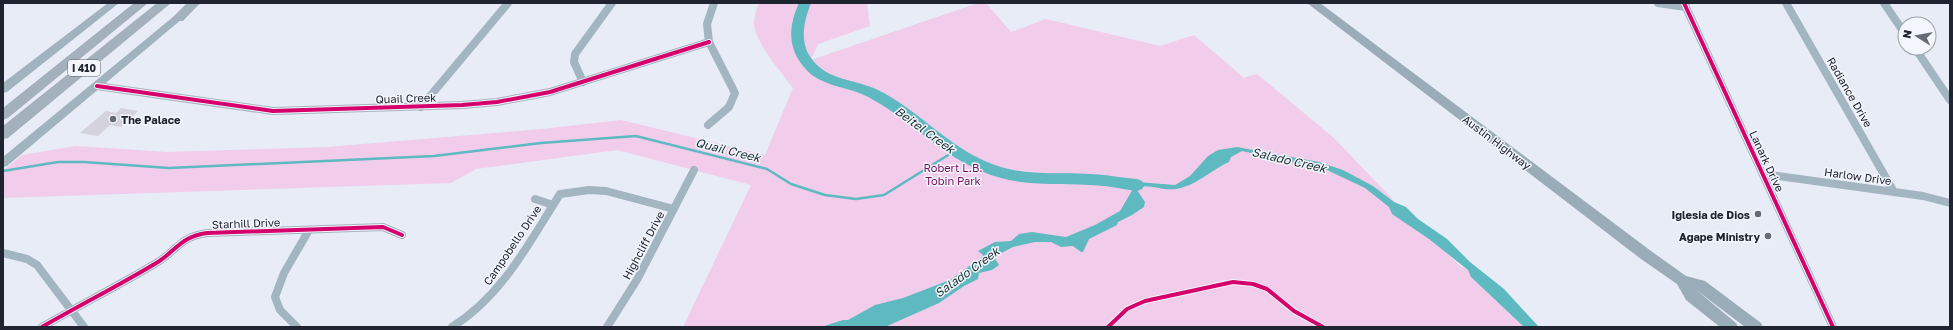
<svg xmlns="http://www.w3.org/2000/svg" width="1953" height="330" viewBox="0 0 1953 330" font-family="'Golos Text',sans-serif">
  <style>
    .green { fill: #f1cceb }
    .water { fill: #5eb9c0 }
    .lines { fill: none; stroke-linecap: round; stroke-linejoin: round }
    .stream { stroke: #5eb9c0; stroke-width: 2.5 }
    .river { fill: #5eb9c0; fill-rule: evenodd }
    .building { fill: #d3d2dd }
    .minor { stroke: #a2b5c0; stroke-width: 8 }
    .secondary { fill: #a1b3bf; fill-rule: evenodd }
    .primary { fill: #9aacb8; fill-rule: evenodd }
    .motorway { fill: #a4b1bc; fill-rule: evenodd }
    .cycleway-casing { stroke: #f4f6fd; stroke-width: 6 }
    .cycleway { stroke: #d6006c; stroke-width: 4 }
    .poi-dot { fill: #666a75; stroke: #f4f6fd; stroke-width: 1.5 }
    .labels { text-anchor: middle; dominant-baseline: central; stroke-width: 3; stroke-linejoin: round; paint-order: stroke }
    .shield { fill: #f4f6fd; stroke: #60636e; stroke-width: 1 }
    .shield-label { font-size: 10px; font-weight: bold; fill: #202430 }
    .street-label { font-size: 11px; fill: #202430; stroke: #f4f6fd }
    .poi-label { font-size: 11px; font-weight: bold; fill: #202430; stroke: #f4f6fd; text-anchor: end }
    .park-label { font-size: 11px; fill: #780f61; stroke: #f4f6fd }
    .water-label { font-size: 12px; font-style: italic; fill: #193334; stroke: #f4f6fd }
  </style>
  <rect width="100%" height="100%" fill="#e7ecf6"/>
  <path class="green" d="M759,3H867L870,26L818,44L811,60L978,3H986L1011,32L1046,19L1160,46L1194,35L1244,78L1257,74L1335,139L1414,222L1460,266L1468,270L1471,277L1524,327H683L751,185L617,150L476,169L451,183L3,198V171L22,155L76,146L167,152L327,147L542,129L621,120L765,155L793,88C781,72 761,49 755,30C752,22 756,11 759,3Z"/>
  <path class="water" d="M1237,147L1319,162L1343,170L1373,186L1394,202L1406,207L1418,219L1447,239L1470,262L1504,289L1539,327H1524L1471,277L1468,270L1429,239L1392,214L1389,207L1365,188L1327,170L1242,151L1231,157L1229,162C1211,170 1196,186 1176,189C1165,191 1148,184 1138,187L1137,190L1145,202L1144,207L1132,215L1118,222L1117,225L1089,239L1083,252H1081L1073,246L1061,247L1051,242H1035L1013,247L994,257L999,265L992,270L979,273L978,279L964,286L939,303L885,327H821L843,320H848L875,305L903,298L950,280L982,257L983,255L978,251L995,242L1011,241L1019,234L1032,232L1066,237L1095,225L1120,211L1137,182L1175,185L1190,176L1208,156L1218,150Z"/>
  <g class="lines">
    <path class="stream" d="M3,171L58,162H84L169,168L434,156L541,143L636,136L767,169L791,184L825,195L856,199L884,195L953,152"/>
    <path class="river" d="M799,3H811C804,21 799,41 811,58C827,81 855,79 878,90C922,112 953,153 1001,167C1030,176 1059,172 1089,174C1105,174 1121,178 1137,179L1142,181L1145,185L1142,189L1137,191C1121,189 1105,185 1089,185C1059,183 1031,186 1001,178C946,163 918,124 870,98C847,85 820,88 803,66C787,46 789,25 799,3Z"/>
  </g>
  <path class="building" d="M121,108L138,111L121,127L110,125L98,136L80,133L106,111L116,113Z"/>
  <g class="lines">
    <path class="minor" d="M1658,3L1686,7
      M1684,3L1833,327
      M1786,3L1894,192
      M1884,3L1905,34
      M1915,48L1950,100
      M583,82L574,62L575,54L612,3
      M97,86L273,111L462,105L497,102L550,92L709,42
      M421,107L508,3
      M708,125L729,107L735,93L709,42L707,24L714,3
      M1763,174L1923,196L1950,203
      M535,199L553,205
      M3,253L27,259L37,265L84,327
      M42,327C80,305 120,285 158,262C178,249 180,237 207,233L383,227L402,235
      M297,327L280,310L275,297L284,273L309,230
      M452,327C502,296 529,243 560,194L589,190L606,191L674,209
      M607,327L638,278L694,170"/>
    <path class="secondary" d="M108,3H119L7,92L3,93V83Z
      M190,3H201L7,166L3,167V157Z"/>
    <path class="primary" d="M1307,3H1320L1651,251L1686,276L1705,281L1761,323L1763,327H1745L1695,289L1736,323L1738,327H1720L1686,300L1677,284L1641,259Z"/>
    <path class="motorway" d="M134,3H148L8,118L3,120V108Z
      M157,3H171L8,138L3,139V126Z
      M187,3H200L183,21H173L172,18Z"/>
    <defs>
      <path id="cycleway" d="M1684,3L1833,327
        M97,86L273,111L462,105L497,102L550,92L709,42
        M42,327C80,305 120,285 158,262C178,249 180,237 207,233L383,227L402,235
        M1108,327L1127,309L1145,301L1233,282L1253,284L1267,289L1294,311L1323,327"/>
    </defs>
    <use href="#cycleway" class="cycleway-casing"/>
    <use href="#cycleway" class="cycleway"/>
  </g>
  <g class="poi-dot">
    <circle cx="113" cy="119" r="4"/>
    <circle cx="1758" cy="214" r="4"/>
    <circle cx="1768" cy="236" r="4"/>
  </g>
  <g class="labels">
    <rect class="shield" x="68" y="60" width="32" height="16" rx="3"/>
    <g class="shield-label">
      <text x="84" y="68">I 410</text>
    </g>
    <g class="street-label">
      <text transform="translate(1850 92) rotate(60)">Radiance Drive</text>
      <text transform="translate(406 98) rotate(-2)">Quail Creek</text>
      <text transform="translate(1497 142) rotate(37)">Austin Highway</text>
      <text transform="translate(1767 161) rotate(65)">Lanark Drive</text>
      <text transform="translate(1858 176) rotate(8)">Harlow Drive</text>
      <text transform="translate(246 223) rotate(-2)">Starhill Drive</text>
      <text transform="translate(512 245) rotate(-56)">Campobello Drive</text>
      <text transform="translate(643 245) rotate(-62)">Highcliff Drive</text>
    </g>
    <g class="poi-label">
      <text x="121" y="119" text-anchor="start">The Palace</text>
      <text x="1750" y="214">Iglesia de Dios</text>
      <text x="1760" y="236">Agape Ministry</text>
    </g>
    <g class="park-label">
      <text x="953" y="167">Robert L.B.<tspan x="953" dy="13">Tobin Park</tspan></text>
    </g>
    <g class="water-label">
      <text transform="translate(925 130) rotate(36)">Beitel Creek</text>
      <text transform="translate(728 150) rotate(14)">Quail Creek</text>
      <text transform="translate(1289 160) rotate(13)">Salado Creek</text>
      <text transform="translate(967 272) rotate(-36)">Salado Creek</text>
    </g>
  </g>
  <rect width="1953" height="330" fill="none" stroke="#202430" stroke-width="8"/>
  <g transform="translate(1917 36) rotate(281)"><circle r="19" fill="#f4f6fd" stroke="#9fa2ab"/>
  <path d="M0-3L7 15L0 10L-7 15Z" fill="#666a75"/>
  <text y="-6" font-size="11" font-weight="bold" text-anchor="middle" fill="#202430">N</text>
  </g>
</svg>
